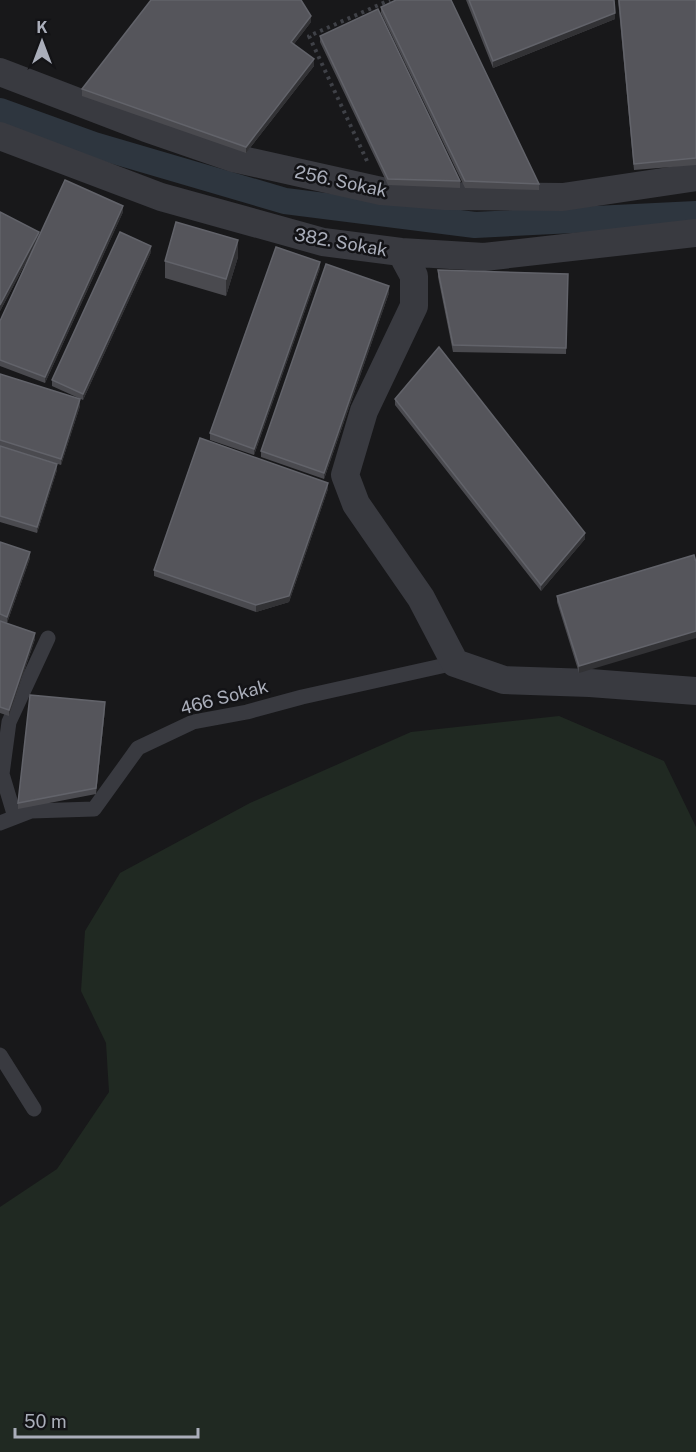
<svg xmlns="http://www.w3.org/2000/svg" width="696" height="1452" viewBox="0 0 696 1452" font-family="'Public Sans',sans-serif">
  <style>
    .green { fill: #202922 }
    .lines { fill: none; stroke-linecap: round; stroke-linejoin: round }
    .canal { stroke: #2e363f; stroke-width: 26 }
    .path { stroke: #3f4147; stroke-width: 4; stroke-dasharray: 3 4.5; stroke-linecap: butt }
    .lane { stroke: #393a40; stroke-width: 15 }
    .street { stroke: #393a40; stroke-width: 28 }
    .wall { fill: #4a4a4f }
    .shaded-wall { fill: #323235 }
    .building { fill: #55555b; stroke: #62636a; stroke-width: 1.5 }
    .labels { text-anchor: middle; dominant-baseline: central; stroke-width: 5; stroke-linejoin: round; paint-order: stroke }
    .street-label { font-size: 18px; fill: #aaaeba; stroke: #131316 }
  </style>
  <rect width="100%" height="100%" fill="#18181a"/>
  <path class="green" d="M559,716L664,761L696,827V1452H0V1207L57,1169L109,1092L106,1043L81,991L85,931L120,873L250,803L411,732Z"/>
  <g class="lines">
    <path class="canal" d="M0,111L94,145L285,201L475,225L696,214"/>
    <path class="path" d="M367,161L309,36L390,0"/>
    <path class="lane" d="M15,817L2,774L9,722L48,638
      M0,823L31,811L94,809L138,748L193,722L247,712L302,697L455,663
      M0,1055L34,1109"/>
    <path class="street" d="M0,72L146,128L233,158L381,191L445,196L563,197L696,177
      M0,136L161,197L323,242L401,252L484,257L696,233
      M401,252L414,276V306L364,411L345,475L356,504L421,598L455,663L504,680L590,683L696,691"/>
  </g>
  <path class="wall" d="M466,0H614L615,19L493,68Z
    M618,0H696V165L634,170Z
    M381,7L539,184V190L465,188L381,13Z
    M311,22L294,44L314,66L246,153L82,96V89Z
    M320,36L460,181V188L388,185L320,42Z
    M0,212L39,237L123,212L45,383L0,366V321L33,249L0,311Z
    M151,252L83,400L52,386V380Z
    M238,257L226,296L165,278V261Z
    M320,268L254,455L210,440V433Z
    M438,270L568,274L566,354L453,352L438,277Z
    M389,293L324,479L261,457V451Z
    M0,374L80,406L61,465L0,446Z
    M395,399L585,539L541,591L395,405Z
    M0,446L57,470L37,533L0,522Z
    M328,489L289,602L256,612L154,576V570Z
    M0,542L30,558L7,623L0,621Z
    M696,562L579,673L557,602V596Z
    M0,621L35,639L9,716L0,713Z
    M105,709L96,794L18,809V803Z"/>
  <path class="shaded-wall" d="M615,13V19L493,68V61Z
    M311,16V22L291,48V42Z
    M314,59V66L246,153V147Z
    M123,206V212L45,383V377Z
    M39,232V238L0,311V305Z
    M238,240V257L226,296V279Z
    M151,246V252L83,400V394Z
    M320,262V268L254,455V449Z
    M389,286V293L324,479V473Z
    M80,399V406L61,465V459Z
    M57,464V470L37,533V527Z
    M328,483V489L289,602L256,612V605Z
    M585,533V539L541,591V585Z
    M30,552V558L7,623V617Z
    M696,631V638L579,673V666Z
    M35,633V639L9,716V710Z
    M105,702V709L96,794V788Z"/>
  <path class="building" d="M151,0H301L311,16L291,42L314,59L246,147L82,89Z
    M396,0H451L539,184L465,181L381,7Z
    M469,0H614L615,13L493,61Z
    M619,0H696V158L634,164Z
    M378,9L460,181L388,179L320,36Z
    M65,180L123,206L45,377L0,360V321Z
    M0,212L39,232L0,305Z
    M176,222L238,240L226,279L165,261Z
    M120,232L151,246L83,394L52,380Z
    M276,247L320,262L254,449L210,433Z
    M326,264L389,286L324,473L261,451Z
    M438,270L568,274L566,348L453,345Z
    M439,347L585,533L541,585L395,399Z
    M0,374L80,399L61,459L0,440Z
    M200,438L328,483L289,596L256,605L154,570Z
    M0,446L57,464L37,527L0,516Z
    M0,542L30,552L7,617L0,614Z
    M694,555L696,562V631L579,666L557,596Z
    M0,621L35,633L9,710L0,707Z
    M30,695L105,702L96,788L18,803Z"/>
  <g class="labels">
    <g class="street-label">
      <text transform="translate(341 181) rotate(12)">256. Sokak</text>
      <text transform="translate(341 242) rotate(10)">382. Sokak</text>
      <text transform="translate(224 697) rotate(-15)">466 Sokak</text>
    </g>
  </g>
  <g transform="translate(42 42)" stroke="#131316" stroke-width="4.5" paint-order="stroke">
  <path d="M0-4.5L10 22L0 15L-10 22Z" fill="#aaaeba"/>
  <text y="-9" font-size="16" font-weight="bold" text-anchor="middle" fill="#aaaeba">K</text>
  </g>
  <path d="M15 1428v9h183v-9" fill="none" stroke="#aaaeba" stroke-width="3"/>
  <text x="24" y="1428" font-size="18" fill="#aaaeba" stroke="#131316" stroke-width="4.5" paint-order="stroke">50 m</text>
</svg>
